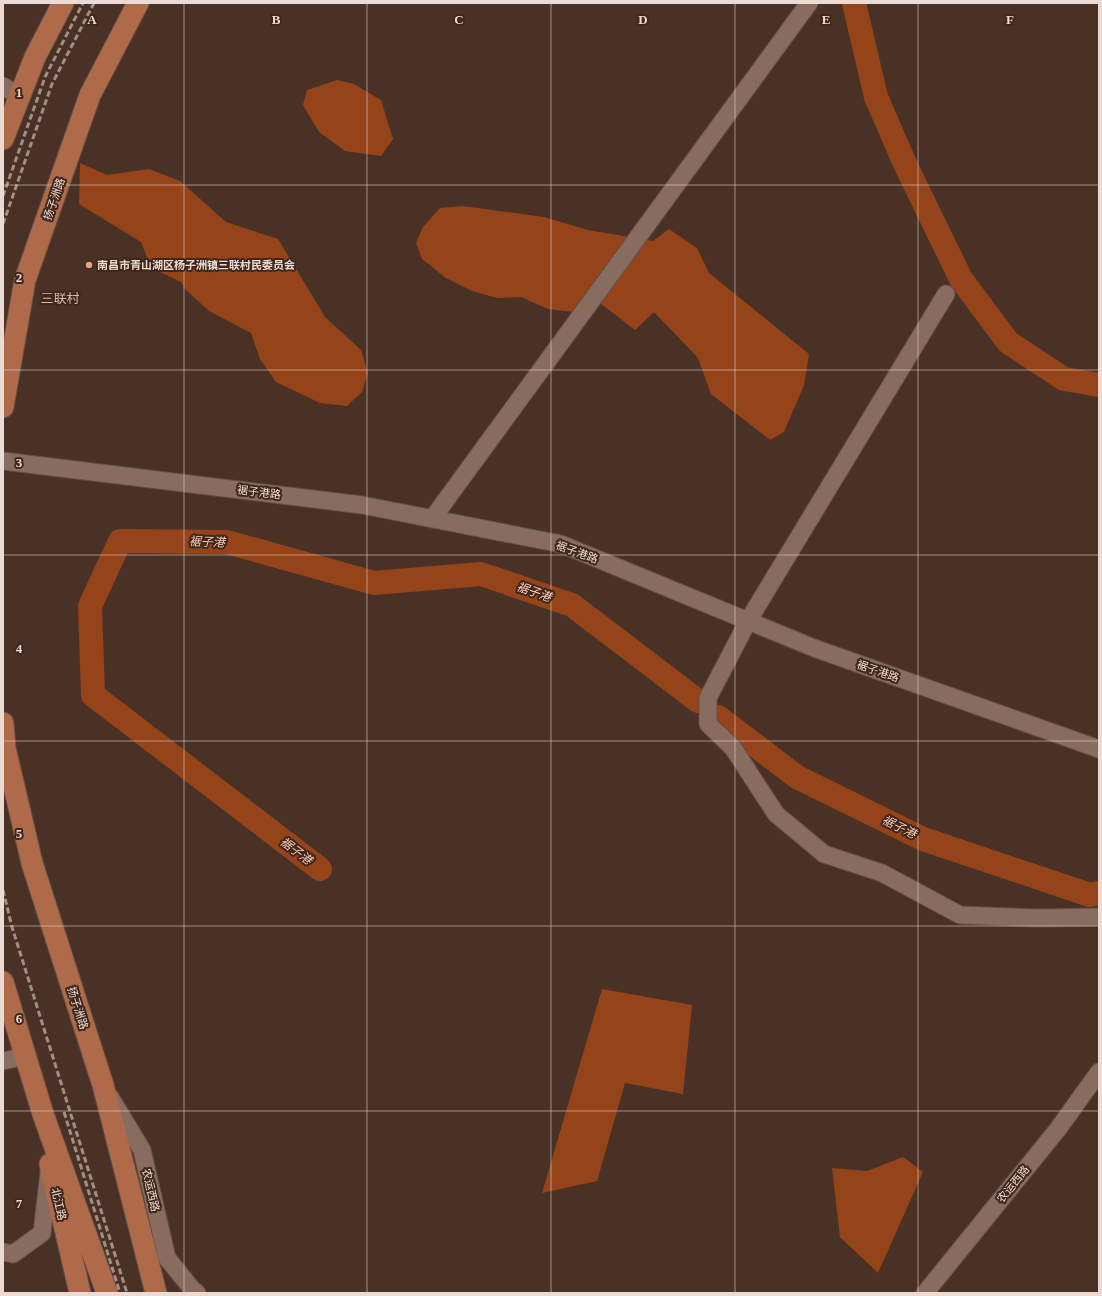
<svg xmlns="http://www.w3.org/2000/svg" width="1102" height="1296" viewBox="0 0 1102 1296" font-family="'Times New Roman','Noto Sans SC',serif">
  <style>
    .water { fill: #95441a }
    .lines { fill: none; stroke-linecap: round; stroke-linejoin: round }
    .river { stroke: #95441a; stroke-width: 24 }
    .minor-casing { stroke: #644f45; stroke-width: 19 }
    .major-casing { stroke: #644f45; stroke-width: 23 }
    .minor { stroke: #896c60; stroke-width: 17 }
    .major { stroke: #af6a4a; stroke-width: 21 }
    .rail { stroke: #a38e86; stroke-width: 3; stroke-dasharray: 6 3; stroke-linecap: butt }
    .grid { fill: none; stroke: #ecdbd4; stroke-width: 1; stroke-opacity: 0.55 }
    .poi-dot { fill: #f1a17d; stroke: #3f271c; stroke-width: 1.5 }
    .labels { text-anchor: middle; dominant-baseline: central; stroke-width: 4; stroke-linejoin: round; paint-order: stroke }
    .street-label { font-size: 11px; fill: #ecdbd4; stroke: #3f271c }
    .poi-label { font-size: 11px; font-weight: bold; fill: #ecdbd4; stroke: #3f271c; text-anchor: start }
    .water-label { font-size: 12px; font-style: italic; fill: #fdceb9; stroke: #3f271c }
    .quarter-label { font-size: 13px; fill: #d9b9ab; stroke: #3f271c }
    .grid-label { font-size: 13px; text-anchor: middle; font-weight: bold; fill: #ecdbd4; stroke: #3f271c; stroke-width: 4; stroke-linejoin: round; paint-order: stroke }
  </style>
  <rect width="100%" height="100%" fill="#4a3126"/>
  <path class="water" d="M337,80L354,84L381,100L393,139L381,156L345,151L319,132L303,105L307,90Z
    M80,163L107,175L149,169L180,181L226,222L278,239L325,317L361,350L368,373L362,392L347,406L320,403L276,382L260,359L251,333L209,311L186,290L181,282L156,270L147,257L141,242L79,204Z
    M463,206L544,217L588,230L653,241L669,229L697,248L709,273L809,354L804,385L784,432L770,440L711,394L698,358L654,312L635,330L586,292L574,312L548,309L521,297L497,298L472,291L446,278L422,259L416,243L423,227L440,208Z
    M602,989L692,1005L683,1094L625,1083L597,1181L542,1193Z
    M903,1157L923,1172L878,1273L840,1237L832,1168L867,1171Z"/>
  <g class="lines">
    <path class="river" d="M854,3L876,97L906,166L961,279L1008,342L1064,379L1099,385
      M718,717L797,777L923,839L1090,895L1099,893
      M320,869L93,695L90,606L120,541L227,542L374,583L481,574L572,605L698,701"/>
    <defs>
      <path id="minor" d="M3,86L20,97
        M946,294L748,621L708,698V724L733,748L776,814L824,854L882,873L960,915L1038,918L1099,917
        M3,461L362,505L561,544L814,648L1099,749
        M432,519L809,3
        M3,1061L26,1056
        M110,1097L142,1150L167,1258L192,1289L197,1293
        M3,1252L13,1254L42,1233L49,1172
        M925,1293L1058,1129L1099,1072"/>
      <path id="major" d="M3,139L35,57L63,3
        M3,407L25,280L90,95L138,3
        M3,723L5,748L32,863L103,1085L156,1293
        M3,982L43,1114L107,1293
        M50,1164L80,1293"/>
    </defs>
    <use href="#minor" class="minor-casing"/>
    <use href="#major" class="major-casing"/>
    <use href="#minor" class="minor"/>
    <use href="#major" class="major"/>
    <path class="rail" d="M3,196L45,77L83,3
      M3,224L52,84L94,3
      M3,890L12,927L127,1293
      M64,1112L120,1293"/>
  </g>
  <path class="grid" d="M184,3V1293M367,3V1293M551,3V1293M735,3V1293M918,3V1293M3,185H1099M3,370H1099M3,555H1099M3,741H1099M3,926H1099M3,1111H1099"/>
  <circle class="poi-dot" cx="89" cy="265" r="4"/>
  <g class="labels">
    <g class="street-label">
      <text transform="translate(54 199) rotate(-71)">扬子洲路</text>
      <text transform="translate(259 492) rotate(7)">裾子港路</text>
      <text transform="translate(577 552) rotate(20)">裾子港路</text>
      <text transform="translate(878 671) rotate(19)">裾子港路</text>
      <text transform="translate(78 1008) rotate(72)">扬子洲路</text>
      <text transform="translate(1013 1184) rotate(-51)">农运西路</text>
      <text transform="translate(151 1190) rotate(77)">农运西路</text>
      <text transform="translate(59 1204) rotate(77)">北江路</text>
    </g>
    <g class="poi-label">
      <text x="97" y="265">南昌市青山湖区杨子洲镇三联村民委员会</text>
    </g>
    <g class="water-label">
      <text transform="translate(207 542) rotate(2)">裾子港</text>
      <text transform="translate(534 592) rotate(19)">裾子港</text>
      <text transform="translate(899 827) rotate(26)">裾子港</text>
      <text transform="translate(296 851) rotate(37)">裾子港</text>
    </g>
    <g class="quarter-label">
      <text x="60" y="298">三联村</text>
    </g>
  </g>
  <g class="grid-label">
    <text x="92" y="24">A</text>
    <text x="276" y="24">B</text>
    <text x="459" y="24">C</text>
    <text x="643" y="24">D</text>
    <text x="826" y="24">E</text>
    <text x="1010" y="24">F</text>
    <text x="19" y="97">1</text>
    <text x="19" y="282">2</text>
    <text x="19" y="467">3</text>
    <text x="19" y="653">4</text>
    <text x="19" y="838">5</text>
    <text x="19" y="1023">6</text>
    <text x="19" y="1208">7</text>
  </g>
  <rect width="1102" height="1296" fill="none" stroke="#ecdbd4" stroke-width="8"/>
</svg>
